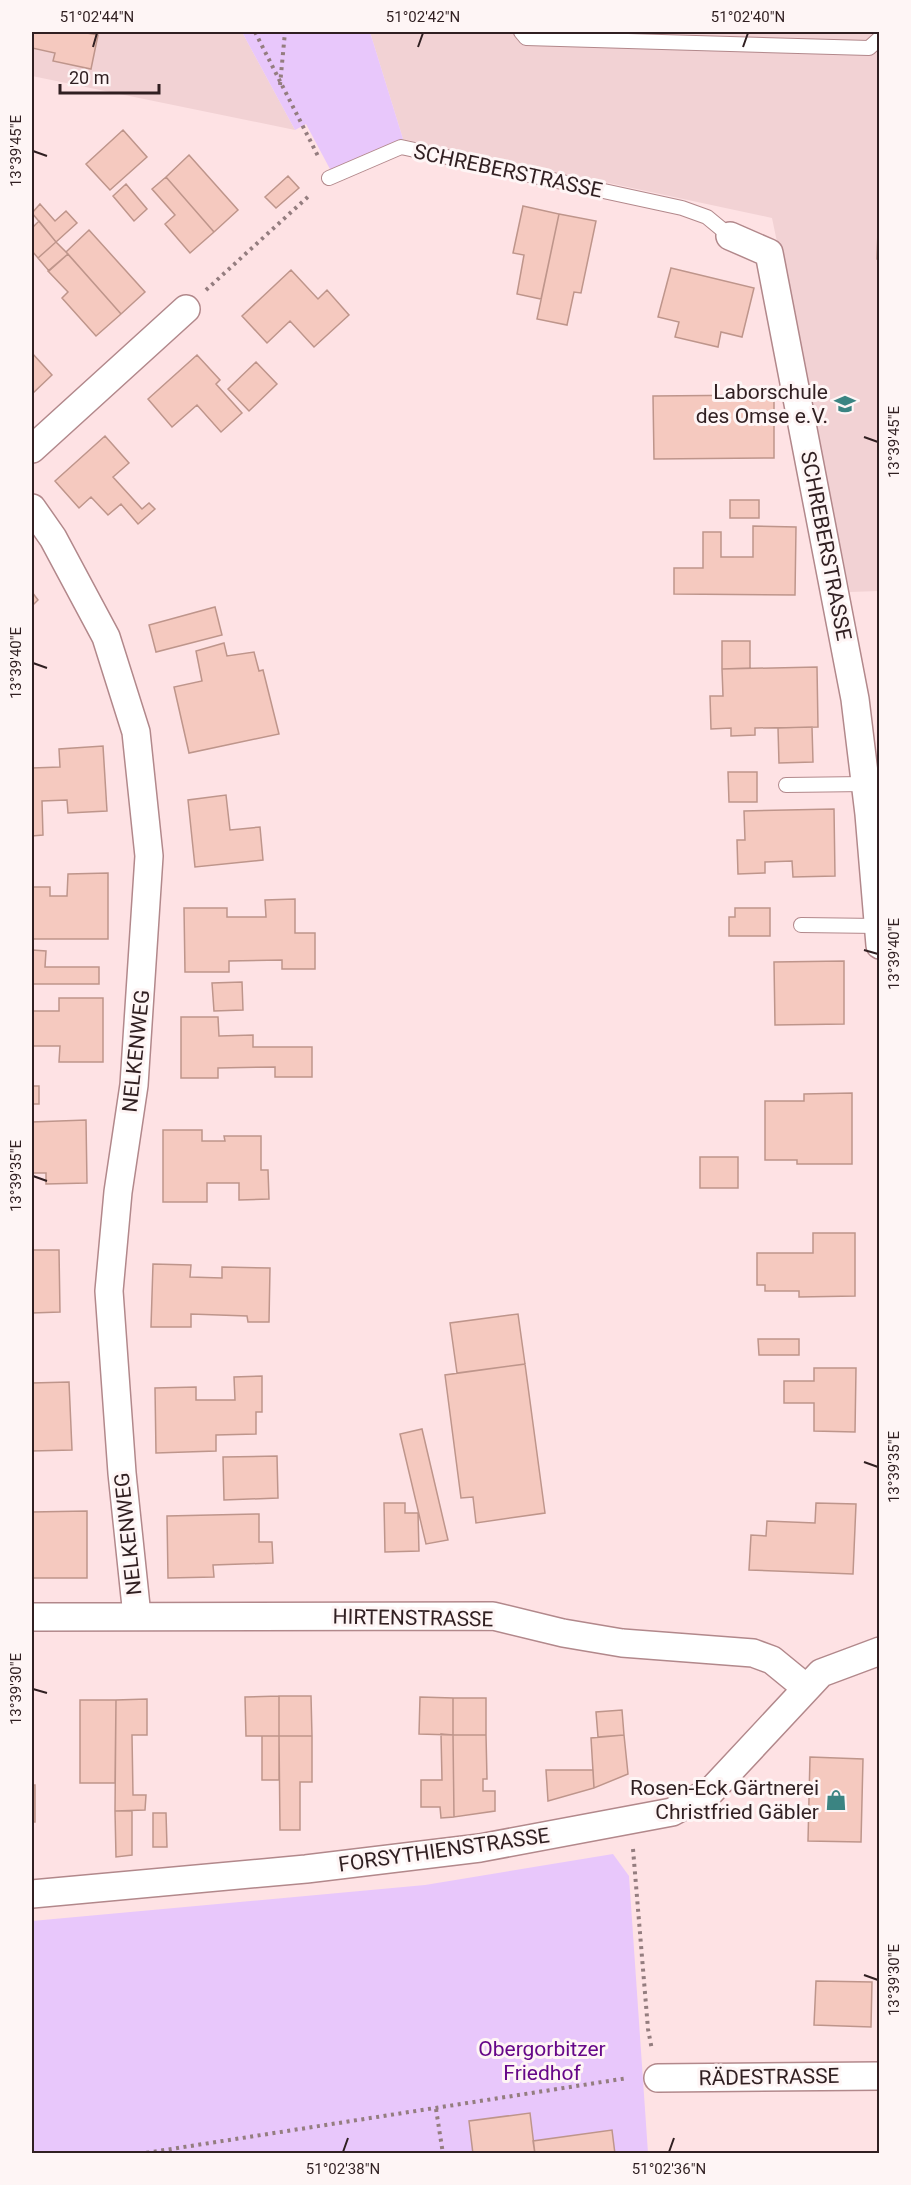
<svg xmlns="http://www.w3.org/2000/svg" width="911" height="2185" viewBox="0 0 911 2185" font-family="Roboto,sans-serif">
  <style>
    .built { fill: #f2d2d4 }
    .green { fill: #e8c7fb }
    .building { fill: #f5c9bf; stroke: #be958b; stroke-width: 1.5 }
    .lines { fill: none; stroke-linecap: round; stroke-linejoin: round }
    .service-casing { stroke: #b2888b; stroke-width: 16 }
    .minor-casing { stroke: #b2888b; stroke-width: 30 }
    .path { stroke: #947d7f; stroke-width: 4; stroke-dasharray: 3 4.5; stroke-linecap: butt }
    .service { stroke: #fff; stroke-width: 14 }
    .minor { stroke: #fff; stroke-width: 27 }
    .ticks { fill: none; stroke: #301f21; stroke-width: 2 }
    .labels { text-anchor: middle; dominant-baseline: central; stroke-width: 6; stroke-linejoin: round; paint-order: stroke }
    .street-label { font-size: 21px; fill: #301f21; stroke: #fef5f5 }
    .poi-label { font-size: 21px; fill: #301f21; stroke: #fef5f5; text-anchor: end }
    .park-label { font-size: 21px; fill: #660788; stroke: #fef5f5 }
    .neatline { fill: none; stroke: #301f21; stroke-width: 2 }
    .ticks-label { font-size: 15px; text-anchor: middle; fill: #301f21 }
  </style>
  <rect width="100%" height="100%" fill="#fee2e4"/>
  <path class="built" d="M32,32H242L295,130L32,76Z
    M370,32H879V591L850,592L772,218L403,139Z"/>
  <path class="green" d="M242,32H370L403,139L331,171L306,124L295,130Z
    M613,1854L629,1876L648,2153L32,2154V1921L425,1885Z"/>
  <path class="building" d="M32,32H81L98,35L91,69L53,61L55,53L32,48Z
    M123,130L147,157L110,190L86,164Z
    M189,155L238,210L214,232L166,177Z
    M880,174V259H877Z
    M288,176L299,188L276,208L265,197Z
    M166,177L214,232L190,253L165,224L175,215L152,189Z
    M126,184L147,209L134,221L113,196Z
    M40,204L55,221L66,211L77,223L56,242L32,213Z
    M523,206L559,214L541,299L517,294L524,255L513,253Z
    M559,214L596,221L581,293L574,292L567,325L537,319Z
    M39,221L56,242L38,258L32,251V228Z
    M89,230L145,292L121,314L66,252Z
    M56,242L68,254L49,271L38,258Z
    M68,254L121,314L96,336L62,298L68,292L48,271Z
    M671,268L754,288L742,337L721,332L718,347L675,337L679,322L658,317Z
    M291,270L318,299L327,290L349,315L314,347L290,321L267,343L242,316Z
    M32,353L52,375L32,394Z
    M197,355L220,380L216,384L242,413L221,432L197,405L172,427L148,399Z
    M256,362L277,384L249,411L228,389Z
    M774,395V458L654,459L653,396Z
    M105,436L129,463L113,477L142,509L149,503L155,509L138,524L121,504L108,515L91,497L79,508L55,481Z
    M730,500H759V518H730Z
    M753,526L796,527L795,595L674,594V568H703V532H721V557H753Z
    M32,592L38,600L32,606Z
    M215,607L222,635L156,652L149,625Z
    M722,641H750V668L722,669Z
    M224,643L227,656L254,652L259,671L263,670L279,734L189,753L174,687L202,681L196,651Z
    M817,667L818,727L755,728V735L731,736V728L711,729L710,696H723L722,669Z
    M812,727L813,762L779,763L778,728Z
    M103,746L107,811L68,813L67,800L42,801L43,835L32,836V761V768L60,767L59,749Z
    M728,772H757V802H729Z
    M226,795L230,830L260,827L263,860L195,867L188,800Z
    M834,809L835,876L793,877L792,861L765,862V873L738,874L737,840H745L744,811Z
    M108,873V939H32V887H50V896H67L68,874Z
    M295,899V933H315V969H282V960L229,961V972H185L184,908H227V917H266L265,900Z
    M735,908H770V936H729V917H735Z
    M32,950L46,951L45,967H99V984H32Z
    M844,961V1024L775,1025L774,962Z
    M242,982L243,1010L214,1011L212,983Z
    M59,998H103V1062H59L60,1046H33L32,1011H59Z
    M181,1017H218L219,1036L253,1035V1047H312V1077H275V1067L218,1068V1078H181Z
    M32,1073V1086H39V1104H32Z
    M852,1093V1164H797V1160H765V1101H804V1094Z
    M86,1120L87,1183L46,1184V1173H32V1122Z
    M163,1130H202V1141H225L224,1136H261V1170H268L269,1199L239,1200V1183H207V1202H163Z
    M700,1157H738V1188H700Z
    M813,1233H855V1296L799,1297V1291H765V1285H757V1253H813Z
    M32,1250H59L60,1312L32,1313Z
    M153,1264L191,1265L190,1277L222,1278V1267L270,1268L269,1322H248L247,1316L191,1314V1327H151Z
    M518,1314L525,1364L457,1373L450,1323Z
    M758,1339H799V1355H759Z
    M525,1364L545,1513L476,1523L473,1497L461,1498L445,1375Z
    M814,1368H856L855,1432L814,1431V1403H784V1381H814Z
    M262,1376V1412H256V1434L216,1435V1451L156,1453L155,1388L196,1387V1400H235L234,1377Z
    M69,1382L72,1450L32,1451V1383Z
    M422,1429L448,1540L426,1544L400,1434Z
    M277,1456L278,1498L224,1500L223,1457Z
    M384,1503H405V1513H418L419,1551L385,1552Z
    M816,1503L856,1504L853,1574L749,1570L751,1535L766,1536L767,1521L815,1523Z
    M87,1511V1578H32V1512Z
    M259,1514V1542H272L273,1563L213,1565L214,1577L168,1578L167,1516Z
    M279,1696H311L312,1736H279Z
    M279,1696V1736H246L245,1697Z
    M420,1697L453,1698V1735L419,1734Z
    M453,1698H486V1735H453Z
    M147,1699V1735H132L133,1795H146L145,1810L115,1811L116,1700Z
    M80,1700H116L115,1783H80Z
    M622,1710L624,1735L598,1737L596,1712Z
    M441,1734L453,1735L454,1817L441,1818L440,1807H421V1780H442Z
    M453,1735H486L487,1779H483V1791H495V1811L454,1817Z
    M624,1735L628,1774L594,1788L591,1738Z
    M262,1736H279V1780H262Z
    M279,1736H312V1782H300V1830H280Z
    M810,1757L863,1759L861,1842L808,1841Z
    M546,1770H593L594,1788L548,1801Z
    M32,1785H35V1822H32Z
    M115,1811H132V1855L116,1857Z
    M153,1813H166L167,1847H153Z
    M816,1981L872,1982L871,2027L814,2025Z
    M530,2113L535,2154H473L469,2121Z
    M612,2130L615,2154H535L533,2141Z"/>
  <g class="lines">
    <defs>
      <path id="service" d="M521,32L526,38L869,48L880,38
        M329,178L401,147L682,208L707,217L730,236
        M786,785L865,784
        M801,925L878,926"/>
      <path id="minor" d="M730,236L769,253L855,699L869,814L880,945
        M32,449L186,309
        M32,508L53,538L106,637L136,732L149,856L134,1085L118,1192L109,1291L122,1473L137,1616
        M32,1617L493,1616L563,1633L622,1643L753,1653L772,1660L805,1687
        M32,1894L306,1869L480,1848L672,1812L711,1791L821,1673L880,1651
        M658,2078L880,2076"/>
    </defs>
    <use href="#service" class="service-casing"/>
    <use href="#minor" class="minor-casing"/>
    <path class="path" d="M255,32L319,158
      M280,85L285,32
      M206,290L311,194
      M633,1849L648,2029L652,2050
      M436,2109L443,2154
      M139,2154L628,2078"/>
    <use href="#service" class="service"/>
    <use href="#minor" class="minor"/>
  </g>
  <path class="ticks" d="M93,47L97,33M418,47L423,33M743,47L748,33M33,151L47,156M864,437L878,442M33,663L47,668M864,950L878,954M33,1176L47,1181M864,1462L878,1467M33,1689L47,1693M864,1975L878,1980M343,2152L348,2138M669,2152L674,2138"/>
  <defs>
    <symbol id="school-bare" viewBox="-9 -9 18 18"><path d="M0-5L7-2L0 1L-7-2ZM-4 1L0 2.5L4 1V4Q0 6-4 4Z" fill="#3b8482" stroke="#fef5f5" stroke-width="2.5" paint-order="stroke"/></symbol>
    <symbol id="shop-bare" viewBox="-9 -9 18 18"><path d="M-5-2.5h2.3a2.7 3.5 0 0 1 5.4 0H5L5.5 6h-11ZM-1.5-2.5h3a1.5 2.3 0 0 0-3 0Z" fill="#3b8482" stroke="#fef5f5" stroke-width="2.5" paint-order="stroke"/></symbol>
  </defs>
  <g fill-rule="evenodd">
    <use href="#school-bare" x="830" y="389" width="30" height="30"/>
    <use href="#shop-bare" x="821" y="1785" width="30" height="30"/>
  </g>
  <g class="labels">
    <g class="street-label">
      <text transform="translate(508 171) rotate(12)">SCHREBERSTRASSE</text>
      <text transform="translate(826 546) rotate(79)">SCHREBERSTRASSE</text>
      <text transform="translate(136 1051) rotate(-84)">NELKENWEG</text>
      <text transform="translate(128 1534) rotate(-96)">NELKENWEG</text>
      <text transform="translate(413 1618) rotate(1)">HIRTENSTRASSE</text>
      <text transform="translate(444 1850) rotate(-8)">FORSYTHIENSTRASSE</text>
      <text transform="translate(769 2077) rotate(-1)">RÄDESTRASSE</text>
    </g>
    <g class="poi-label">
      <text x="828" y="392">Laborschule<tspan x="828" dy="24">des Omse e.V.</tspan></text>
      <text x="819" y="1788">Rosen-Eck Gärtnerei<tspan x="819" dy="24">Christfried Gäbler</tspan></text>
    </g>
    <g class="park-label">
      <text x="542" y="2049">Obergorbitzer<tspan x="542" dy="24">Friedhof</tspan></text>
    </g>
  </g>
  <rect width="911" height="2185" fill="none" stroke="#fef5f5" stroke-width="66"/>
  <path d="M60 84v9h99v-9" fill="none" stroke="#301f21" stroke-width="3"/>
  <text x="69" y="84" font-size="18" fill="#301f21" stroke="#fef5f5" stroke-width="4.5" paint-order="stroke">20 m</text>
  <rect x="33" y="33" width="845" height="2119" class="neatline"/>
  <g class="ticks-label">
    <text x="97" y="22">51°02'44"N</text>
    <text x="423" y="22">51°02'42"N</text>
    <text x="748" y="22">51°02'40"N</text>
    <text transform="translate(16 151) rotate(-90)" y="5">13°39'45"E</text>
    <text transform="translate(894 442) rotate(-90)" y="5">13°39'45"E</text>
    <text transform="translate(16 663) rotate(-90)" y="5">13°39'40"E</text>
    <text transform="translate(894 954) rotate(-90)" y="5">13°39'40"E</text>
    <text transform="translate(16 1176) rotate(-90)" y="5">13°39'35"E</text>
    <text transform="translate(894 1467) rotate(-90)" y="5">13°39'35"E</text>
    <text transform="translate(16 1689) rotate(-90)" y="5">13°39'30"E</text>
    <text transform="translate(894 1980) rotate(-90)" y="5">13°39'30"E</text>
    <text x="343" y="2174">51°02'38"N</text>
    <text x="669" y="2174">51°02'36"N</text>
  </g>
</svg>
